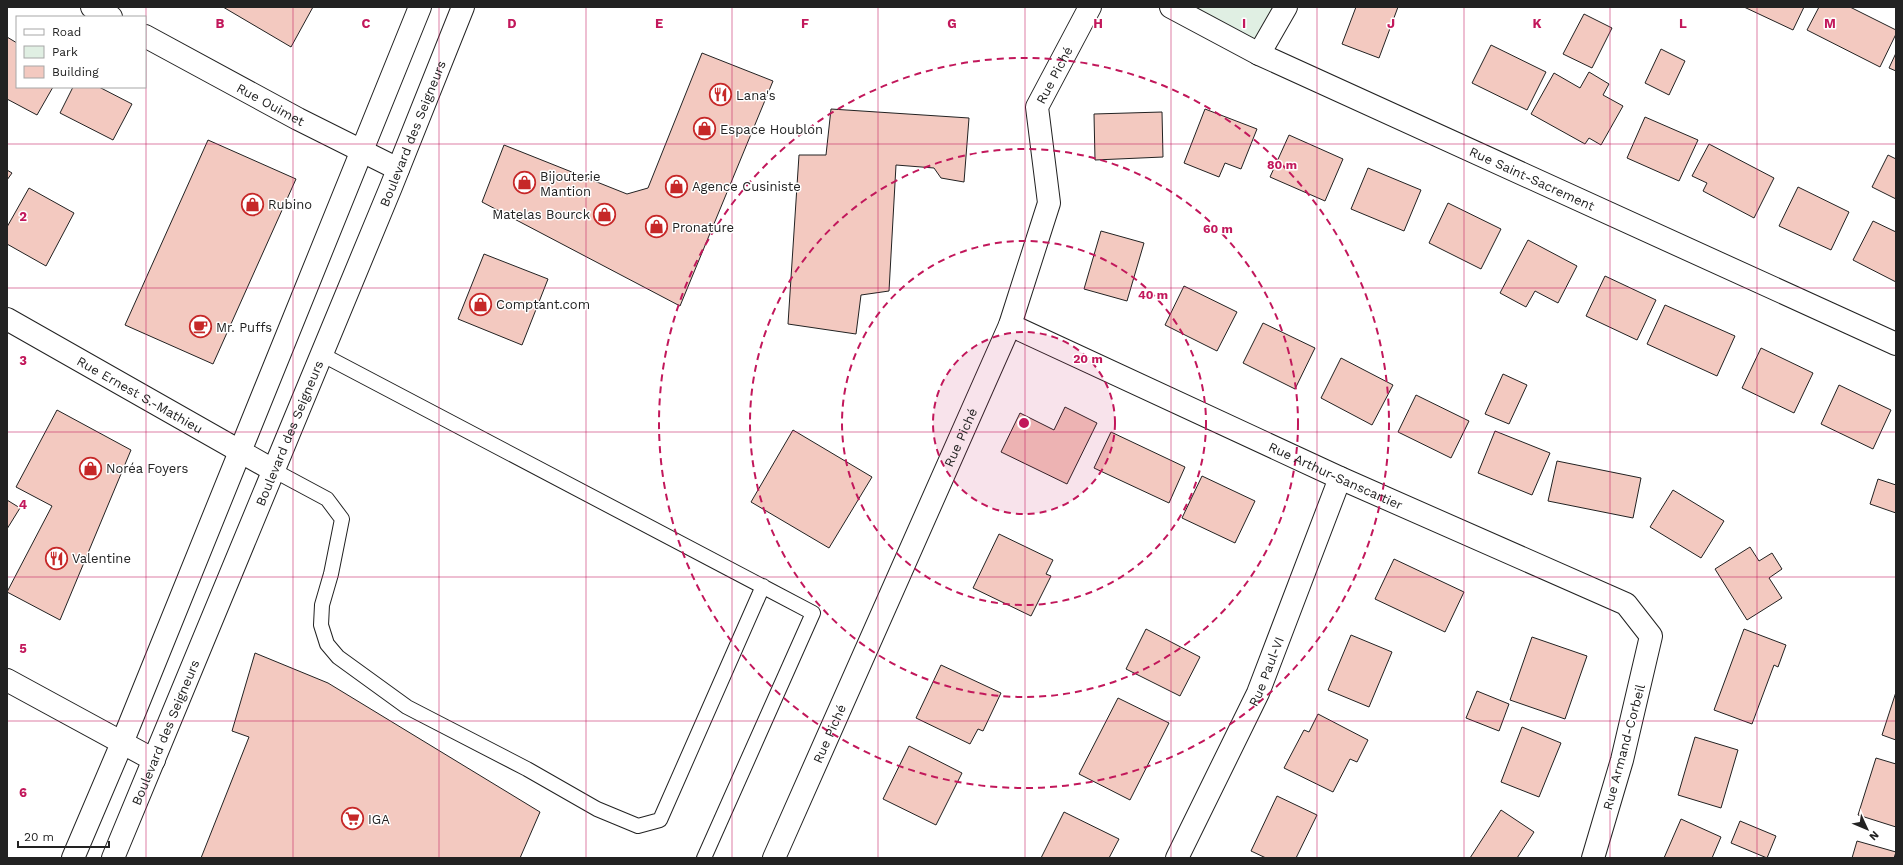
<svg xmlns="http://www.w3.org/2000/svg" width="1903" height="865" viewBox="0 0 1903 865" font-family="'Work Sans',sans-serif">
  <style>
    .green { fill: #e0efe3; stroke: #6f6f6f }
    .building { fill: #f3c9c0; stroke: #222 }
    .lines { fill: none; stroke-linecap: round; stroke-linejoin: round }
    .service-casing { stroke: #222; stroke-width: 16 }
    .minor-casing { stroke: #222; stroke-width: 24 }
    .secondary-casing { stroke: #222; stroke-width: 24 }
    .service { stroke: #fff; stroke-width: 14 }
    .minor { stroke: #fff; stroke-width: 22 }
    .secondary { stroke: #fff; stroke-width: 22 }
    .grid { fill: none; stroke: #c2185b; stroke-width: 1; stroke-opacity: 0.55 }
    .ring { fill: none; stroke: #c2185b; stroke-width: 2; stroke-dasharray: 7 5 }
    .labels { text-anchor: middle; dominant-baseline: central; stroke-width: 3; stroke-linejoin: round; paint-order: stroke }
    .street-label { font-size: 13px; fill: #222; stroke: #fff }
    .poi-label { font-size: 13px; fill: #222; stroke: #fff; text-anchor: start }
    .grid-label { font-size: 13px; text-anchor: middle; font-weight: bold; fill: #c2185b; stroke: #fff; stroke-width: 3; stroke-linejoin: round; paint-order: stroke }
    .centre { fill: #c2185b; stroke: #fff; stroke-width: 2 }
    .ring-label { font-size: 12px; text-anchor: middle; font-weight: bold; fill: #c2185b; stroke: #fff; stroke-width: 3; stroke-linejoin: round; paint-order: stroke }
  </style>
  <rect width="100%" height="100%" fill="#fff"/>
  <path class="green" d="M1171,7H1286L1259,54Z"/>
  <path class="building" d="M223,7H313L291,47Z
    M1356,7H1398L1379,58L1342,44Z
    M1744,7H1804L1793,30Z
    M1819,7H1850L1896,30V34L1880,67L1807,30Z
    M1584,14L1612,28L1592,68L1563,54Z
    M7,37L17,43V87H53L37,115L7,99Z
    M1491,45L1546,72L1527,110L1472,83Z
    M1661,49L1685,61L1669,95L1645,83Z
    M702,53L773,81L680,306L482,202L504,145L627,194L648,188Z
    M1896,53V71L1889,68Z
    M1589,72L1609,84L1603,95L1623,106L1601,145L1589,138L1585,144L1531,114L1554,73L1580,88Z
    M73,87H99L132,104L113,140L60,113Z
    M831,109L969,118L964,182L941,178L934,168L896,165L889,291L861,295L856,334L788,324L799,155H826Z
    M1205,109L1257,129L1241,169L1225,163L1219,177L1184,163Z
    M1162,112L1163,157L1095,160L1094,114Z
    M1645,117L1698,140L1679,181L1627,158Z
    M1289,135L1343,159L1325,201L1270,177Z
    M208,140L296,179L213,364L125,325Z
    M1709,144L1774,178L1754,218L1703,191L1707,183L1692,176Z
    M1888,155L1896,159V199L1872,187Z
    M1368,168L1421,190L1404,231L1351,209Z
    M7,170L12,173L7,180Z
    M1798,187L1849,212L1831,250L1779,226Z
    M29,188L74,213L46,266L7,244V227Z
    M1448,203L1501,229L1481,269L1429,243Z
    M1873,221L1896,232V282L1853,260Z
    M1101,231L1144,243L1127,301L1084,289Z
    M1528,240L1577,266L1558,303L1535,291L1526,307L1500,293Z
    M484,254L548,279L522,345L458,319Z
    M1605,276L1656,300L1637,340L1586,316Z
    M1184,286L1237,312L1217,351L1165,325Z
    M1665,305L1735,336L1717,376L1647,344Z
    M1263,323L1315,348L1295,389L1243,363Z
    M1761,348L1813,373L1794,413L1742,388Z
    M1341,358L1393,385L1372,425L1321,398Z
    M1503,374L1527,385L1509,424L1485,414Z
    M1839,385L1891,410L1873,449L1821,424Z
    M1416,395L1469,421L1451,458L1398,432Z
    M1065,407L1097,423L1067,484L1001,452L1020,413L1054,430Z
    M57,410L131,450L60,620L7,592L52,506L16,487Z
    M793,430L872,477L829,548L751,502Z
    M1495,431L1550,453L1532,495L1478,473Z
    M1111,432L1185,467L1169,503L1094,468Z
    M1557,461L1641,478L1633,518L1548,501Z
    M1202,476L1255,501L1235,543L1182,518Z
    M1878,479L1896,485V513L1870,504Z
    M1673,490L1724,521L1701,558L1650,527Z
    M7,500L20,508L7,529Z
    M999,534L1053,560L1046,574L1051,576L1031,616L973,588Z
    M1750,547L1759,561L1772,553L1782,569L1769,578L1782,598L1747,620L1715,569Z
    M1394,559L1464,592L1445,632L1375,599Z
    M1146,629L1200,657L1180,696L1126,669Z
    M1744,629L1786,645L1778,667L1774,665L1752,724L1714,710Z
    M1351,635L1392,652L1369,707L1328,690Z
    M1532,637L1587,656L1565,719L1510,700Z
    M255,653L328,683L540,812L520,858H201L249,737L232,731Z
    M941,665L1001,693L983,731L978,729L970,744L916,718Z
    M1477,691L1509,704L1499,731L1466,718Z
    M1896,692V740L1882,735Z
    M1118,698L1169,723L1130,800L1079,774Z
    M1318,714L1368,740L1357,762L1350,759L1333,792L1284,768L1304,730L1309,732Z
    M1522,727L1561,743L1539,797L1501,782Z
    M1695,737L1738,750L1721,808L1678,795Z
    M909,746L962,773L936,825L883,799Z
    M1876,758L1896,764V827L1858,815Z
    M1277,796L1317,815L1296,858H1266L1251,851Z
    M1501,810L1534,832L1517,858H1470Z
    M1064,812L1119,839L1109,858H1041Z
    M1681,819L1721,837L1712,858H1664Z
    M1740,821L1776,836L1767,858L1731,843Z
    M1857,841L1896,852L1894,858H1852Z"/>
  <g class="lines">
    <defs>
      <path id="service" d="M321,354L813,613L704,858
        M273,470L327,499L342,519L331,574L322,605L321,625L327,644L338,657L407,707L527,769L597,809L638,826L660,820L763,586"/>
      <g id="minor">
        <path d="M92,7L111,17"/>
        <path id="s1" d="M1171,7L1259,54L1896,344"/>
        <path id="s2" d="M145,36L298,119L398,169"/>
        <path d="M1259,54L1286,7"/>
        <path id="s3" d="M7,319L273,470"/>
        <path id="s4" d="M1010,325L1340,478L1626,604L1651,636L1622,760L1593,858"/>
        <path d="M7,680L154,760"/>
        <path id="s5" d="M774,858L1010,325L1049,203L1037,107L1090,7"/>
        <path id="s6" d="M1177,858L1258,693L1340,478"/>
      </g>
      <g id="secondary">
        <path d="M73,858L122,743L420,7"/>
        <path id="s7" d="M113,858L391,187L463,7"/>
      </g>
    </defs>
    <use href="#service" class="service-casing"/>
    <use href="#minor" class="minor-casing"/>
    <use href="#secondary" class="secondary-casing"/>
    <use href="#service" class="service"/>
    <use href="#minor" class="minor"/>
    <use href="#secondary" class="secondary"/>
  </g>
  <path class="grid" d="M146,7V858M293,7V858M439,7V858M586,7V858M732,7V858M878,7V858M1025,7V858M1171,7V858M1317,7V858M1464,7V858M1610,7V858M1757,7V858M7,144H1896M7,288H1896M7,432H1896M7,577H1896M7,721H1896"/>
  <circle cx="1024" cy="423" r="91" fill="#c2185b" fill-opacity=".12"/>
  <g class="ring">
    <circle cx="1024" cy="423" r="91"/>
    <circle cx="1024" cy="423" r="182"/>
    <circle cx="1024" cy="423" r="274"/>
    <circle cx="1024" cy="423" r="365"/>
  </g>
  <defs>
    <symbol id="restaurant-ring" viewBox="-11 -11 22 22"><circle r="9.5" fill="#fff" stroke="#c62828" stroke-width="1.5"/><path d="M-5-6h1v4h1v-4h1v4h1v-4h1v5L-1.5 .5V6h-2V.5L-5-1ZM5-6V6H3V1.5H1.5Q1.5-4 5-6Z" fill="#c62828"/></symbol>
    <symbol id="shop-ring" viewBox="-11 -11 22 22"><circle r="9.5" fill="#fff" stroke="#c62828" stroke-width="1.5"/><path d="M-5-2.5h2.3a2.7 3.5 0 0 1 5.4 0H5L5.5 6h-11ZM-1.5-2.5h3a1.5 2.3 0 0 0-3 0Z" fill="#c62828"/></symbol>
    <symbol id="cafe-ring" viewBox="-11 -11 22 22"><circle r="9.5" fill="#fff" stroke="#c62828" stroke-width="1.5"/><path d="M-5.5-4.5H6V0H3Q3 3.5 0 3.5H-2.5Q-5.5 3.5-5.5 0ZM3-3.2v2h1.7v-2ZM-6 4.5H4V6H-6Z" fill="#c62828"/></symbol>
    <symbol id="supermarket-ring" viewBox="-11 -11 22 22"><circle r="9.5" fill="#fff" stroke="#c62828" stroke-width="1.5"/><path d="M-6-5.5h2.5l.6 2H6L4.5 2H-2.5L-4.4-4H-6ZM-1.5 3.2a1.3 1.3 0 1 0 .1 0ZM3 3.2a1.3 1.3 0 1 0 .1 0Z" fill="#c62828"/></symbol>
  </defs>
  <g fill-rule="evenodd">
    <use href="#restaurant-ring" x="708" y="82" width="25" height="25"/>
    <use href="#shop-ring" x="692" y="116" width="25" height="25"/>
    <use href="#shop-ring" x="512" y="170" width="25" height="25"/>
    <use href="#shop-ring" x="664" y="174" width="25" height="25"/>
    <use href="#shop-ring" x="240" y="192" width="25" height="25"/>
    <use href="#shop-ring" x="592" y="202" width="25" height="25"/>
    <use href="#shop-ring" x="644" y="214" width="25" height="25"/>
    <use href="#shop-ring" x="468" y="292" width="25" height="25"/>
    <use href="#cafe-ring" x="188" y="314" width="25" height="25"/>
    <use href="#shop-ring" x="78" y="456" width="25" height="25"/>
    <use href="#restaurant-ring" x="44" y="546" width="25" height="25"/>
    <use href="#supermarket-ring" x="340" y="806" width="25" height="25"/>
  </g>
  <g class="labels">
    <g class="street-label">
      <text stroke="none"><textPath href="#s5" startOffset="844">Rue Piché</textPath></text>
      <text stroke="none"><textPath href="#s2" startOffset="143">Rue Ouimet</textPath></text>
      <text stroke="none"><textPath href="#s7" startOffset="784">Boulevard des Seigneurs</textPath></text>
      <text stroke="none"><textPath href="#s1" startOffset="400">Rue Saint-Sacrement</textPath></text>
      <text stroke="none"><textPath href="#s3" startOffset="153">Rue Ernest S.-Mathieu</textPath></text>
      <text stroke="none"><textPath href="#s7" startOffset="460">Boulevard des Seigneurs</textPath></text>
      <text stroke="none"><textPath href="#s5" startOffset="460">Rue Piché</textPath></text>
      <text stroke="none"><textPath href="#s4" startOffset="359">Rue Arthur-Sanscartier</textPath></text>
      <text stroke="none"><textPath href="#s6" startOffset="207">Rue Paul-VI</textPath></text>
      <text stroke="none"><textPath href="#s7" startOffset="136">Boulevard des Seigneurs</textPath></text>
      <text stroke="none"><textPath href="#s5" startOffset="136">Rue Piché</textPath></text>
      <text transform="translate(1624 747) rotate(-75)">Rue Armand-Corbeil</text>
    </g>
    <g class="poi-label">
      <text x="736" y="95">Lana's</text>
      <text x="720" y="129">Espace Houblon</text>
      <text x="540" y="176">Bijouterie<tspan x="540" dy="15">Mantion</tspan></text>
      <text x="692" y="186">Agence Cusiniste</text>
      <text x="268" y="204">Rubino</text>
      <text x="590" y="214" text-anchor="end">Matelas Bourck</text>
      <text x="672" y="227">Pronature</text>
      <text x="496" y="304">Comptant.com</text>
      <text x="216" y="327">Mr. Puffs</text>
      <text x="106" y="468">Noréa Foyers</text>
      <text x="72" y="558">Valentine</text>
      <text x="368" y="819">IGA</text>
    </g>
  </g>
  <g class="grid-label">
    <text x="220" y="28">B</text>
    <text x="366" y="28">C</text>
    <text x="512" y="28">D</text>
    <text x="659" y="28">E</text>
    <text x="805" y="28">F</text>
    <text x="952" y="28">G</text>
    <text x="1098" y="28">H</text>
    <text x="1244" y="28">I</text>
    <text x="1391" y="28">J</text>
    <text x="1537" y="28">K</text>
    <text x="1683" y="28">L</text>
    <text x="1830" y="28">M</text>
    <text x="23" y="221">2</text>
    <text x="23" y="365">3</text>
    <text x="23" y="509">4</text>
    <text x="23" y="653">5</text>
    <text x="23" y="797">6</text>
  </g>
  <circle cx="1024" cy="423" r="6" class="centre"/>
  <g class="ring-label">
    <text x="1282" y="169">80 m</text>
    <text x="1218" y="233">60 m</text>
    <text x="1153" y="299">40 m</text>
    <text x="1088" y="363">20 m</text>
  </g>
  <rect width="1903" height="865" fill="none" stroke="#222222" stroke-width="16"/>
  <rect x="16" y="16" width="130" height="72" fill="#ffffff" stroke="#a7a7a7"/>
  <rect x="24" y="29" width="20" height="6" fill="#ffffff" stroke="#a7a7a7"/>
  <text x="52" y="36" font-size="12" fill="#222222">Road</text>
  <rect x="24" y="46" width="20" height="12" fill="#e0efe3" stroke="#a7a7a7"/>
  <text x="52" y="56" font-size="12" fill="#222222">Park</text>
  <rect x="24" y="66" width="20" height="12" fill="#f3c9c0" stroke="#a7a7a7"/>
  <text x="52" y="76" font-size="12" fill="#222222">Building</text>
  <g transform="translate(1867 829) rotate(134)" stroke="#ffffff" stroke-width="3" paint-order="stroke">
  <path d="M0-3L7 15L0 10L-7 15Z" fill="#222222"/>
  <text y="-6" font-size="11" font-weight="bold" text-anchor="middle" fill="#222222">N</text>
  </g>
  <path d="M18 841v6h91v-6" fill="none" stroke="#222222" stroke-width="2"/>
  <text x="24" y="841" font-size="12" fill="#222222" stroke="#ffffff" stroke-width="3" paint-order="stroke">20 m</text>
</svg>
